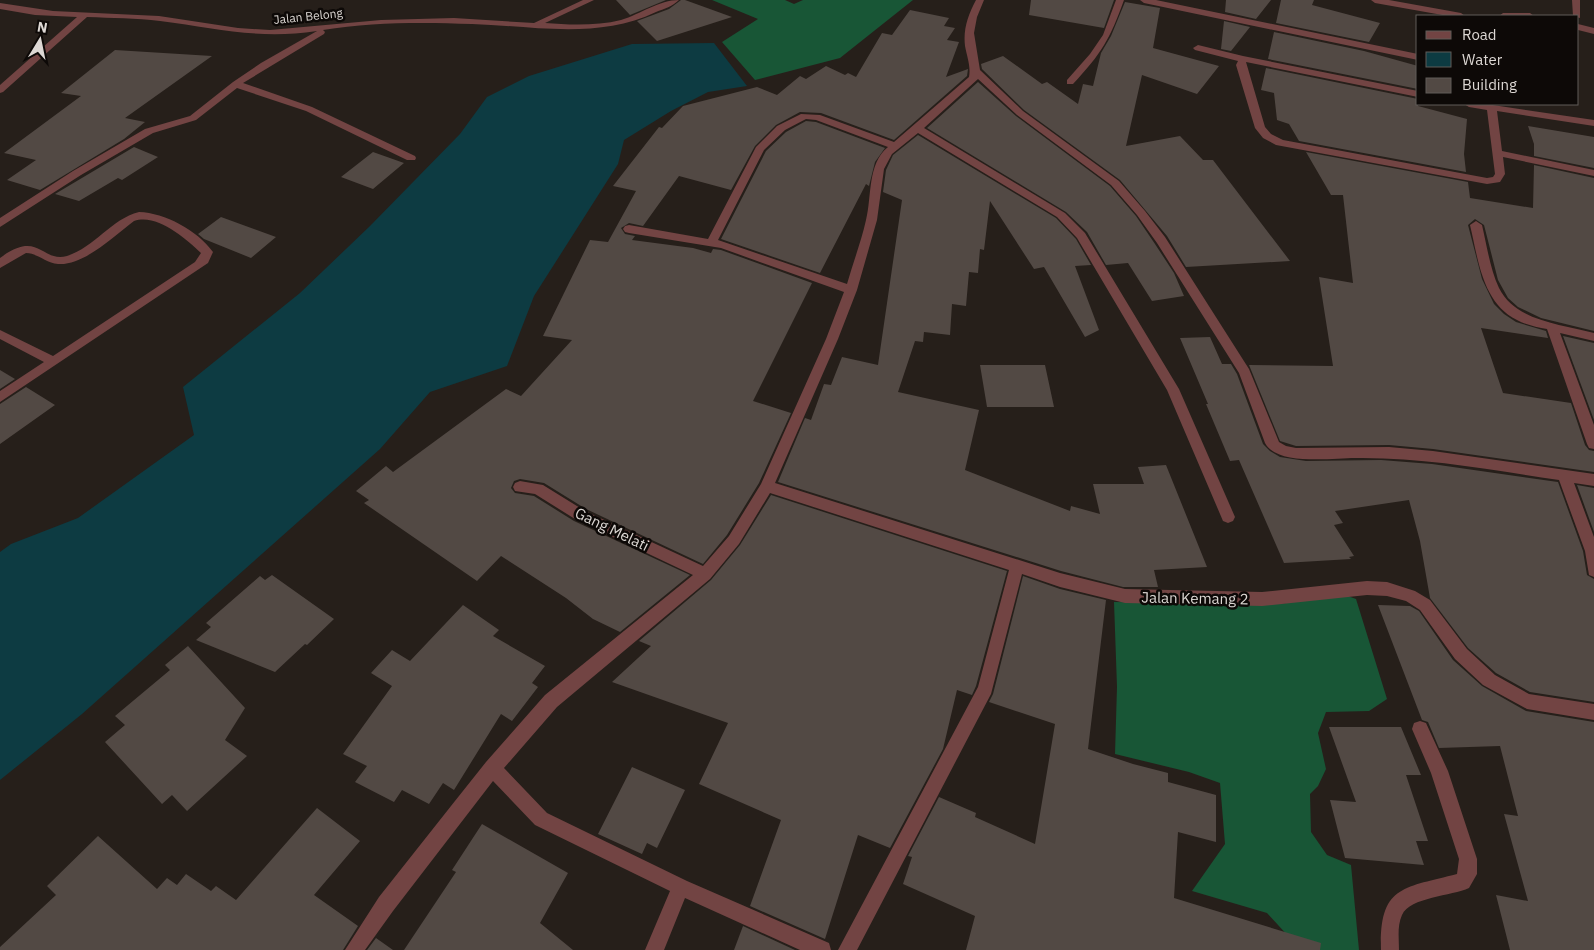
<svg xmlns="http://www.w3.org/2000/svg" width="1594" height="950" viewBox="0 0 1594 950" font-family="'IBM Plex Sans',sans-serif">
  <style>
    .forest { fill: #185636 }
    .water { fill: #0d3b42 }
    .building { fill: #524944 }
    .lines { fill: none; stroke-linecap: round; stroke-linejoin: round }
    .minor { fill: #724443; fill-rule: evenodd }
    .labels { text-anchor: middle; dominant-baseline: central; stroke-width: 5; stroke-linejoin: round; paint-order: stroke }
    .far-street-label { font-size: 12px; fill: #ddd8d4; stroke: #0d0907 }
    .street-label { font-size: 15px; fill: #ddd8d4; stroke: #0d0907 }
  </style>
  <rect width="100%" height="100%" fill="#261f1a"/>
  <path class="forest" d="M712,0H785L794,4L803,0H913L840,58L755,80L722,42L758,19Z
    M1345,595L1356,599L1387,699L1369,711L1326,712L1318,733L1326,769L1318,786L1310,794L1311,832L1327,855L1351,865L1359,950H1301L1267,913L1192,891L1225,844L1220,783L1189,772L1115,754L1117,687L1114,602L1279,604Z"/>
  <path class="water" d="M714,43L747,86L708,92L671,111L624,140L618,164L534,296L507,366L430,392L380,449L82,714L0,780V552L11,544L78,518L194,435L183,387L300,293L370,226L460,134L487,97L529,76L632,44Z"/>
  <path class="building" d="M616,0H666L630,15Z
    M681,0H685L732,17L657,41L637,21L669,9Z
    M1031,0H1114L1104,28L1029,15Z
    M1226,0H1271L1256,19L1225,12Z
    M1281,0H1314L1312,5L1380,23L1369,42L1276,23Z
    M1125,2L1160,8L1153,48L1219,66L1197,94L1142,75L1126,146L1180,136L1203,160H1213L1290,261L1186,267L1167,236L1120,180L1024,110L982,69L981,64L1003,56L1042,84L1047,82L1078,104L1083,84L1093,86L1101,53L1111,36Z
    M910,10L949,18L944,26L955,28L947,40L959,42L946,77L968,69L967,76L894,140L821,113L800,112L776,125L755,146L731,190L679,176L643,226L629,223L621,228L625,234L635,236L632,240L693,248L711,253L713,249L721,250L812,283L753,401L791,413L759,483L727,535L703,564L586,509L544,483L520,479L514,481L511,488L515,493L534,496L574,521L690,575L620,632L593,619L566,598L501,556L477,581L364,503L369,500L356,491L386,466L393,472L506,389L521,396L572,340L543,336L590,240L608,242L636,191L613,186L659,127L662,128L683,106L757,87L777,95L800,76L806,79L826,66L845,75L848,73L856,77L882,33L892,35Z
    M1224,21L1250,27L1231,51L1221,49Z
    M1274,32L1364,51L1418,66V89L1268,59Z
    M115,50L212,56L125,118L145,122L124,139L40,190L7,180L36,160L4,153L81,96L61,93Z
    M1266,68L1418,99V106L1467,119L1464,154L1466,172L1299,141L1289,124L1277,120L1274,93L1261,90Z
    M978,82L1016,116L1110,186L1136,216L1155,244L1174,273L1184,296L1152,301L1128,263L1106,265L1087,232L1066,212L927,128Z
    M806,121L816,122L885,148L875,162L869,186L866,184L820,273L721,239L766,151L786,132Z
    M1528,126L1594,137V168L1534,156V144Z
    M918,135L1056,218L1076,239L1091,265L1075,266L1099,330L1085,337L1044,267L1034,269L990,201L984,250L980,249L978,273L969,272L966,306L952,304L950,335L924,332L923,342L915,341L898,392L979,410L965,470L1070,511L1071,506L1100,514L1093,484H1144L1138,467L1166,465L1207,567L1154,570L1158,587H1123L1061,571L778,482L805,418L811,420L824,384L831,385L842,357L878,365L902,200L883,192L886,170L893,155Z
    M134,147L158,157L122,180L118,178L79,201L55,194Z
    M373,152L404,163L373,189L341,177Z
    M1306,152L1468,182L1470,198L1533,208L1534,165L1594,178V331L1541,318L1518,307L1508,298L1498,280L1484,225L1475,219L1468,225L1482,279L1494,304L1504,314L1516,322L1546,331L1548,338L1481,328L1503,393L1571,403L1585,445L1589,450L1594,451V472L1433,449L1389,445L1296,446L1280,441L1249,365L1333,366L1319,277L1353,283L1343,195H1331Z
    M221,217L276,237L251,258L204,239L198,234Z
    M1563,336L1594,343V420Z
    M1210,337L1222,364H1231L1237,374L1263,444L1270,451L1280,457L1306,461L1381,460L1432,464L1558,482L1583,551L1587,575L1594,579V702L1530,692L1496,673L1468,648L1430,598L1420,541L1409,500L1335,511L1343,523L1334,525L1354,556L1349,557L1351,559L1284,563L1239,460L1230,461L1206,404H1208L1180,338Z
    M980,365H1045L1054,407H987Z
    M0,370L15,379L0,389Z
    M26,387L55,405L0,444V404Z
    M1577,485L1594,488V532Z
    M771,495L1007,571L976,686L972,695L957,690L943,749L890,848L858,835L825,939L750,906L781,820L699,784L728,723L612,682L651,646L639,641L711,580L740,545Z
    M272,575L334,619L307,645L305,644L275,672L196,640L211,627L206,623L260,576L265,580Z
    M1023,576L1060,589L1106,600L1088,749L1133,764L1168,773V782L1216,795V842L1178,832L1174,898L1321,943L1320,950H966L975,916L903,884L912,857L908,856L939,797L976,813L975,817L1035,844L1055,724L989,702L993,694Z
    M463,605L499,630L493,636L545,666L532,683L538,687L512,721L501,714L454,790L443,783L429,804L402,790L394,802L355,782L367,766L343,754L392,686L371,673L392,650L410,661Z
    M1378,605L1410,606L1419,611L1453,660L1482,686L1526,711L1594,722V950H1510L1496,895L1528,901L1504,814L1518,816L1500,746L1439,748L1428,722L1422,720Z
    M188,646L245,708L225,740L247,756L187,811L172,795L162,804L105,742L125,725L115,716L170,670L165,665Z
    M1329,727H1401L1421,775H1406L1428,841H1416L1424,865L1345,858L1330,800L1356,802Z
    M632,767L685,790L657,848L647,843L642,854L598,834Z
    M317,808L360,841L314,895L358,926L343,950H0V947L56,895L47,886L98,836L157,889L167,878L177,885L186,874L211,891L216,886L236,900Z
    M482,824L568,873L540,923L573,950H404L456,872L452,870Z
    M743,926L795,950H734Z
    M376,938L393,950H367Z"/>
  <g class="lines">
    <path class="minor" d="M583,0H594L545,23C569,25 597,26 621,20C641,14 659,0 679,0C673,6 664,9 656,12C597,40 534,26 472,24C423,22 371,22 323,30L325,32L324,34L243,83L312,107L415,156L416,158L415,160H407L306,111L237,88L196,120L153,133L81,175L0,227V218L73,171L145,129L190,116L233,82L261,63L317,31C258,40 217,28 160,21C136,18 112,18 87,17L3,92L0,93V85L77,17L35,15L0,9V3L53,11L159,16L238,28L270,30L381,20L454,18L534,23Z
      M976,0H984L977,17L974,33L980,70L1023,111L1119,181L1145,211L1165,237L1249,369L1279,442L1286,446L1296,448L1389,447L1433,451L1594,474V486L1574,483L1594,537V577L1589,575L1585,551L1559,480C1491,470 1424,457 1355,458C1333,458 1277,466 1265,443L1239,373L1157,243L1137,215L1111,185L1017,115L978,79L924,128L1065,213L1085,233L1179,389L1235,517L1233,521L1228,523L1223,521L1167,390L1077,238L1057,217L918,133L892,154L884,169L877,220L857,290L838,339L775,483L1060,573L1125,589L1262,592L1367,581L1387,582L1415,591L1430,600L1467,649L1495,675L1529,694L1594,704V720L1527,709L1483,685L1455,659L1420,610L1406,601L1387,596L1367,595L1262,606L1125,603L1060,587L1022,574L991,694L857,950H838L978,687L1009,570L770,493L739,544L710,579L557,707L504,768L547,813L687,881L829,943L831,950H800L685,898L664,950H645L670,891L535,825L493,781L393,911L365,950H345L379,897L451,806L486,762L545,695L693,575L575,519L535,494L515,491L513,487L515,483L520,481L543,485L585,511L703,566L729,536L761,484L826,339L844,292L721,248L629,233L625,232L623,229L625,226L629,225L708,239L756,147L777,126L801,114L820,115L894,142L969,77C971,66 967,57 965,46C963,29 968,15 976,0ZM806,119L816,120L888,147C867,164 872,197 866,220C861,242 853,263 847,284L718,240L764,150L785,130Z
      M1116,0H1124C1110,39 1102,53 1073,84H1067V80L1090,54L1103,35Z
      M1140,0H1156L1418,54V60L1144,3Z
      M1371,0H1389L1461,13L1465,16H1448L1375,3Z
      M1572,0H1580V18L1573,16Z
      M1503,13H1530L1534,16H1499Z
      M1578,24L1594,28V34L1578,30Z
      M1198,45L1243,56L1418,91V97L1246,62L1265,127L1271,134L1283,140L1487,178L1493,177L1495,174L1487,110L1469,107L1464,104H1486L1594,120V126L1497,111L1502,151L1594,170V176L1503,157L1505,174L1500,182L1487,184L1276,145L1263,138L1255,128L1236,65L1238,61L1195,50L1193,48Z
      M139,212C165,213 197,230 213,252L208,263L0,402V391L44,362L0,339V330L53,356L195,262L201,253C185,238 157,213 134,221C115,235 84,266 58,264C46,263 37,253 26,253L0,268V258C39,229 41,263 67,256C95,247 111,219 139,212Z
      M1476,221L1482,225C1487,246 1490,269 1499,288C1516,322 1562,324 1594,333V341L1560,333L1594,425V449L1589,448L1587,444L1547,329C1537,327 1526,325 1517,320C1482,303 1478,258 1470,225Z
      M1420,721L1426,723L1448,771L1477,859V874L1469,888C1452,896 1410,897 1402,915C1397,926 1399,939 1399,950H1381C1379,885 1404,888 1457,874L1459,859L1431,773L1412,729L1414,723Z"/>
  </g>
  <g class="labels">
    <g class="far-street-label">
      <text transform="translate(308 16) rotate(-6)">Jalan Belong</text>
    </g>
    <g class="street-label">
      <text transform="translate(612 529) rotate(26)">Gang Melati</text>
      <text transform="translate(1195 598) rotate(1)">Jalan Kemang 2</text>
    </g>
  </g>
  <rect x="1416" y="15" width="162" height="90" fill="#0d0907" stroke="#605c59"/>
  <rect x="1426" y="31" width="25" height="8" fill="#724443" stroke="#605c59"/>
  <text x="1462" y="40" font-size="15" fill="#ddd8d4">Road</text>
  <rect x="1426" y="52" width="25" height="15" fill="#0d3b42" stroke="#605c59"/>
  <text x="1462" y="65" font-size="15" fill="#ddd8d4">Water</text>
  <rect x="1426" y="78" width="25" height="15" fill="#524944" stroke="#605c59"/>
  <text x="1462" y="90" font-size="15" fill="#ddd8d4">Building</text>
  <g transform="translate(40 40) rotate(10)" stroke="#0d0907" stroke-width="4" paint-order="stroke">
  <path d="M0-4L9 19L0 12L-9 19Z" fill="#ddd8d4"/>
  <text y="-8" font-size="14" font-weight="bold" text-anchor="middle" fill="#ddd8d4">N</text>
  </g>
</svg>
